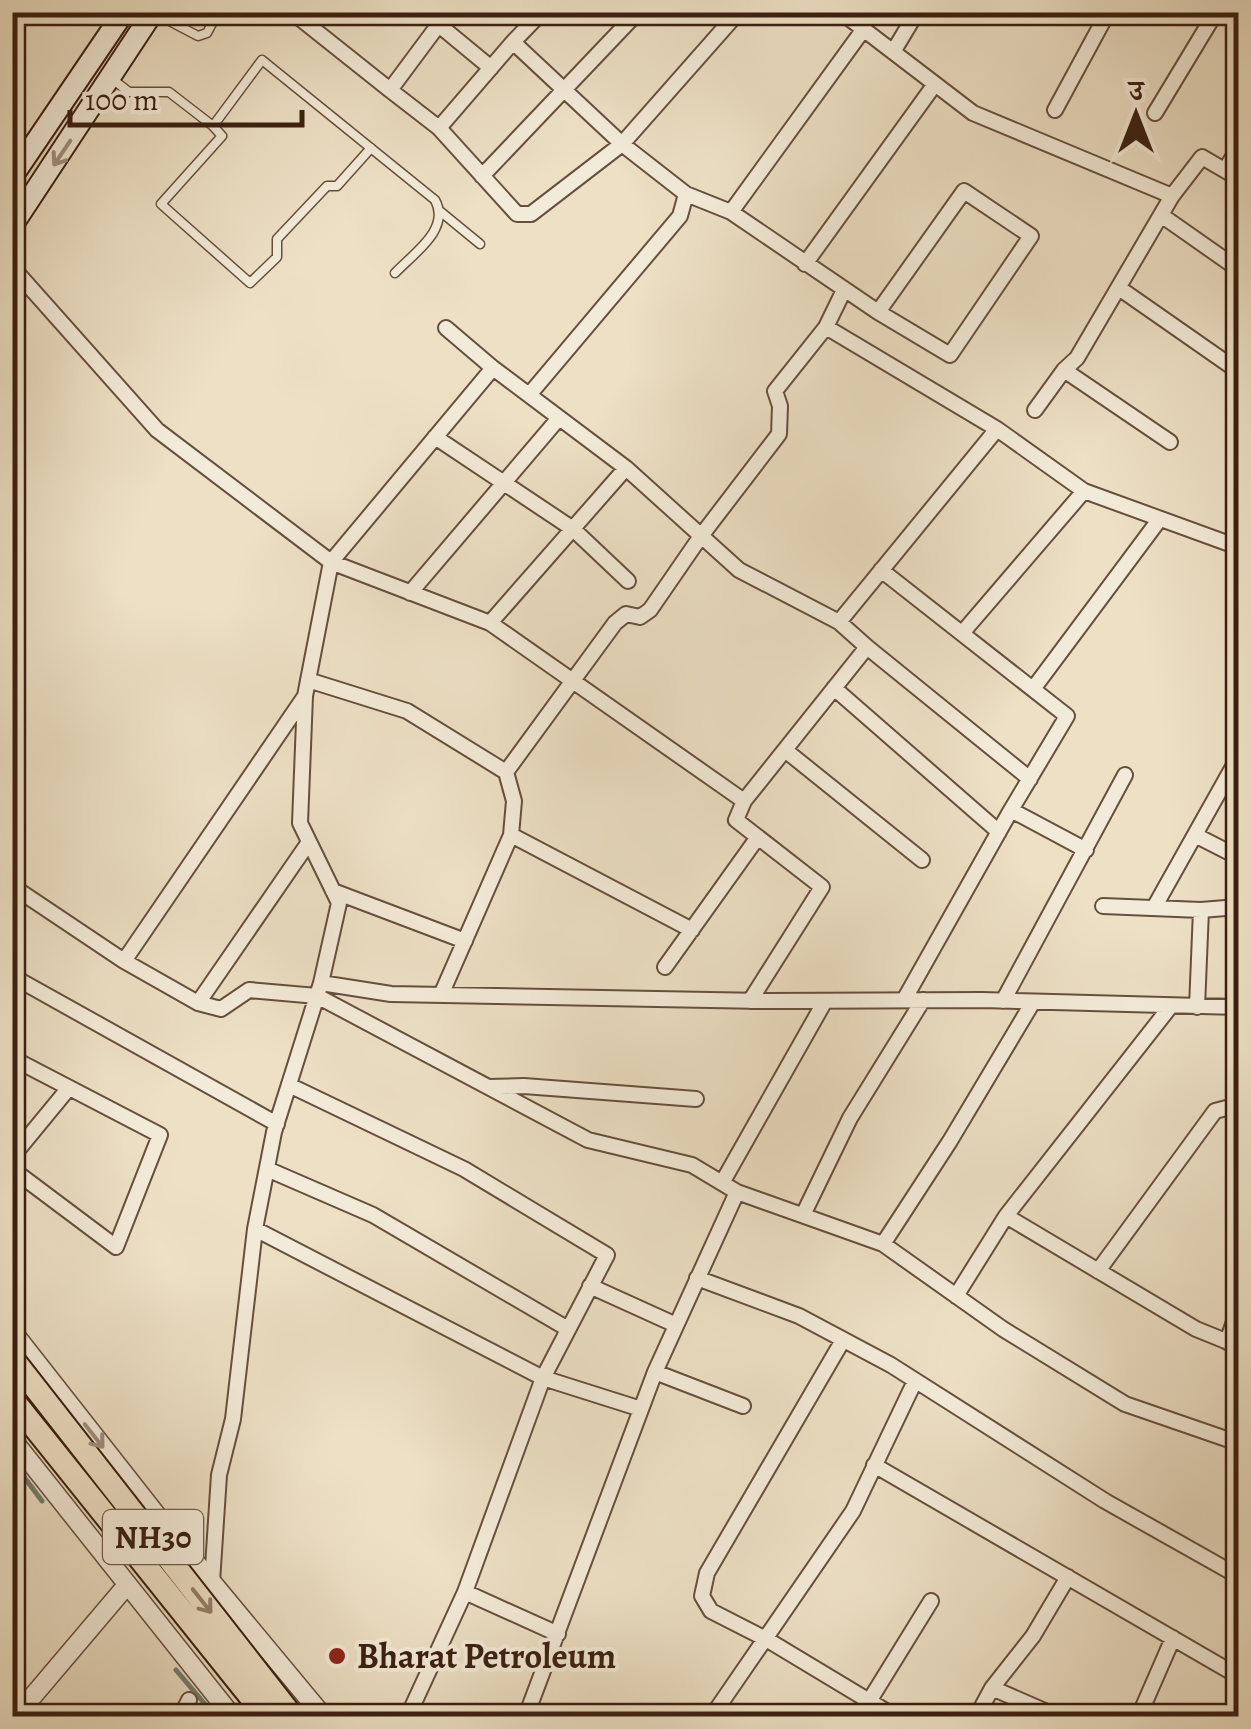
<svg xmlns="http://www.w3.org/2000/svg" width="1251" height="1729" viewBox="0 0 1251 1729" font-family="Alegreya,'Noto Serif Devanagari',serif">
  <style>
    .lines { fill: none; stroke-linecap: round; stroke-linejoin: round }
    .stream { stroke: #737e71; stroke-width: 5 }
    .service-casing { stroke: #674f3d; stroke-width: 11 }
    .minor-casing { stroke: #674f3d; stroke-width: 18 }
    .tertiary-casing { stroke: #674f3d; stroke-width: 21 }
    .secondary-casing { stroke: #3a1f10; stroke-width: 24 }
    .service { stroke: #f3ebd9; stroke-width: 8 }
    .minor { stroke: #f3ebd9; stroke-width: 14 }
    .tertiary { stroke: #f3ebd9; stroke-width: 18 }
    .secondary { stroke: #f3ebd9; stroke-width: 20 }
    .trunk-bridge-casing { stroke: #3a1f10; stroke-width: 26; stroke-linecap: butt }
    .trunk-bridge { stroke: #ede0c5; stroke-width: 22 }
    .oneway { stroke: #a08f7f }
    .oneway2 { stroke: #94806a }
    .poi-dot { fill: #8f2418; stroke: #f3ebd9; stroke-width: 4 }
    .labels { text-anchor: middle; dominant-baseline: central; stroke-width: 8; stroke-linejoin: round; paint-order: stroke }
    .shield { fill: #f3ebd9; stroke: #725c4c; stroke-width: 2.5 }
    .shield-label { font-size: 32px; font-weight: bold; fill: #3a1f10 }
    .poi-label { font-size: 35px; font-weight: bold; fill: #3a1f10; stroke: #f3ebd9; text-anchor: start }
  </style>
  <rect width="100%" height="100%" fill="#ede0c5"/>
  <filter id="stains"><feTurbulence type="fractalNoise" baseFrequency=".002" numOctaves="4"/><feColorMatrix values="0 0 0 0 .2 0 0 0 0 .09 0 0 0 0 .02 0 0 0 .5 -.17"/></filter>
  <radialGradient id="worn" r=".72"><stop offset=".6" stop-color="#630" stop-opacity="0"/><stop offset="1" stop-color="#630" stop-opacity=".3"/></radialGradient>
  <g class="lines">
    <path class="stream" d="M12,1461L42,1501
      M176,1670L215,1716"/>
    <defs>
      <path id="service" d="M156,14L198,36L207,33L218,12
        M111,78L129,92H169L213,126L262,60L435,200C451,229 414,253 395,273
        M213,126L222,136L161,204L250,283L277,257V239L327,186H337L371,148
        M441,212L480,244"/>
      <path id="minor" d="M292,12L390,90L448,12
        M841,12L973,113L1172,196L1077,358L1064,370L1035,410
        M1087,12L1103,21
        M439,25L491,68
        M513,42L542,12
        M893,52L917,12
        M390,90L439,128L513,42L622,144L735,16
        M1055,110L1108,12
        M1155,113L1216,12
        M439,128L517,214H531L622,144L686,194L680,216L529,395
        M1225,170L1238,149
        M482,176L638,12
        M686,194L731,212L863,30
        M1172,196L1202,157L1238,178
        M731,212L878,312L950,355L1031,236L964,191L878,312
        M1161,215L1238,269
        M805,264L935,84
        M12,267L157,430L331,562L490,623L744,801L867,647L839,622L997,429
        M1119,288L1238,371
        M844,290L826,327L997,429L1084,491L1238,547
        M446,328L493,368
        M1064,370L1170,442
        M435,437L573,529L628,581
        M881,570L1067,716L1011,810L1086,850
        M410,593L559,418
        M839,622L739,570L626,468L493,368L331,562L305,696L300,823L339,903L321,983L391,994L768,1001L982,1000L1238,1007
        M490,623L626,468
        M963,632L1084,491
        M867,647L1030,779
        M308,680L407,711L506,772L514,801L511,835L441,995
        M834,688L999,832
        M1033,689L1159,520
        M785,750L922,860
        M506,772L615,623L626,614L640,617L650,610L701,536L779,434L780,406L775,391L826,327
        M744,801L736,820L822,887L750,1001
        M511,835L692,930
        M1195,835L1238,857
        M12,886L124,961L305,696
        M333,891L465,941
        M1103,906L1201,910L1197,1007
        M1155,906L1234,765L1238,764
        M1201,910L1238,907
        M124,961L198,1003L221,1009L249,990L317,996L588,1140L692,1165L737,1192
        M665,967L758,837
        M12,976L277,1124
        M321,983L274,1132L255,1229L543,1378L465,1592L408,1716
        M904,1000L1011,810
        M1003,1001L1125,775
        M198,1003L309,842
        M12,1058L160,1135L116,1247L12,1169
        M289,1085L464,1169L607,1255L543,1378L641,1409
        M488,1087L524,1086L696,1099
        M12,1157L68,1089
        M267,1169L373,1215L568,1329
        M722,1183L825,1001
        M803,1215L850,1118L923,1000
        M1006,1216L1196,1329L1238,1346
        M883,1244L1003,1329L1125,1404L1238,1443
        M1098,1271L1215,1111L1238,1105
        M697,1278L799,1316L891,1365L1105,1501L1238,1576
        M590,1286L676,1325
        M956,1296L1006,1216L1170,1007
        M843,1340L707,1573L702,1596L711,1611L766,1639L894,1716
        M1227,1342L1238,1310
        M655,1372L743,1406
        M874,1465L1238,1676
        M212,1582L219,1475L233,1419L255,1229
        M465,1592L558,1634
        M992,1688L1056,1716
        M181,1716L189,1700
        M526,1716L655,1372L737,1192L883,1244L950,1141L1033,1002
        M712,1716L853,1511L915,1381
        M860,1716L931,1601
        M977,1716L992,1688L1033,1636L1068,1577
        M1139,1716L1173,1638"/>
      <path id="tertiary" d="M12,1331L162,1522L323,1716
        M12,1439L232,1716
        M16,1716L127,1585"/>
      <path id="secondary" d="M12,177L124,12
        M12,226L153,12"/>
    </defs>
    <use href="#service" class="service-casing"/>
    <use href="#minor" class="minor-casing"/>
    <use href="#tertiary" class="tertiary-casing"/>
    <use href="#secondary" class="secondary-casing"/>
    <use href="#service" class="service"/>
    <use href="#minor" class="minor"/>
    <use href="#tertiary" class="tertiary"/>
    <use href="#secondary" class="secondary"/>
    <defs>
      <path id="trunk-bridge" d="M12,1358L292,1716
        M12,1399L266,1716"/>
    </defs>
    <use href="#trunk-bridge" class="trunk-bridge-casing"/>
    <use href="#trunk-bridge" class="trunk-bridge"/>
  </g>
  <defs><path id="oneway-shaft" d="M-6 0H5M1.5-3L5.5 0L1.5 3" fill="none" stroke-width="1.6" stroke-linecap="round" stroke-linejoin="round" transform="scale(2.5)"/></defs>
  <g class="oneway">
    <use href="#oneway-shaft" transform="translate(62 153) rotate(124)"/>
    <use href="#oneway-shaft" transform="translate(94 1436) rotate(52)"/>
  </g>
  <use class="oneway2" href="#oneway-shaft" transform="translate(202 1601) rotate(52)"/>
  <circle class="poi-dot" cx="337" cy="1656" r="10"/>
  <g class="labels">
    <rect class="shield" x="103" y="1510" width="100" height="54" rx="8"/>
    <g class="shield-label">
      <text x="153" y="1537">NH30</text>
    </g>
    <g class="poi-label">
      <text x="357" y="1656">Bharat Petroleum</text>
    </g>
  </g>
  <rect width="1251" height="1729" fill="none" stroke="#ede0c5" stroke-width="50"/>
  <rect x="15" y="15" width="1221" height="1699" fill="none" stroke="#3a1f10" stroke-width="5"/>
  <rect x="25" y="25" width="1201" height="1679" fill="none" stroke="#3a1f10" stroke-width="2.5"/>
  <g transform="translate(1136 115)" stroke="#f3ebd9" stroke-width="8" paint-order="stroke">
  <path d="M0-8L18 38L0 25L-18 38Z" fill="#3a1f10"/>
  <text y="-15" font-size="28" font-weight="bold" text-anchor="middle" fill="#3a1f10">उ</text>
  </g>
  <path d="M70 110v15h232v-15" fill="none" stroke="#3a1f10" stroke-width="5"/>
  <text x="85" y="110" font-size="30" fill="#3a1f10" stroke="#f3ebd9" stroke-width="8" paint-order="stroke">100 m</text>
  <rect width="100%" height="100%" filter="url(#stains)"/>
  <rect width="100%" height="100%" fill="url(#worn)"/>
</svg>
